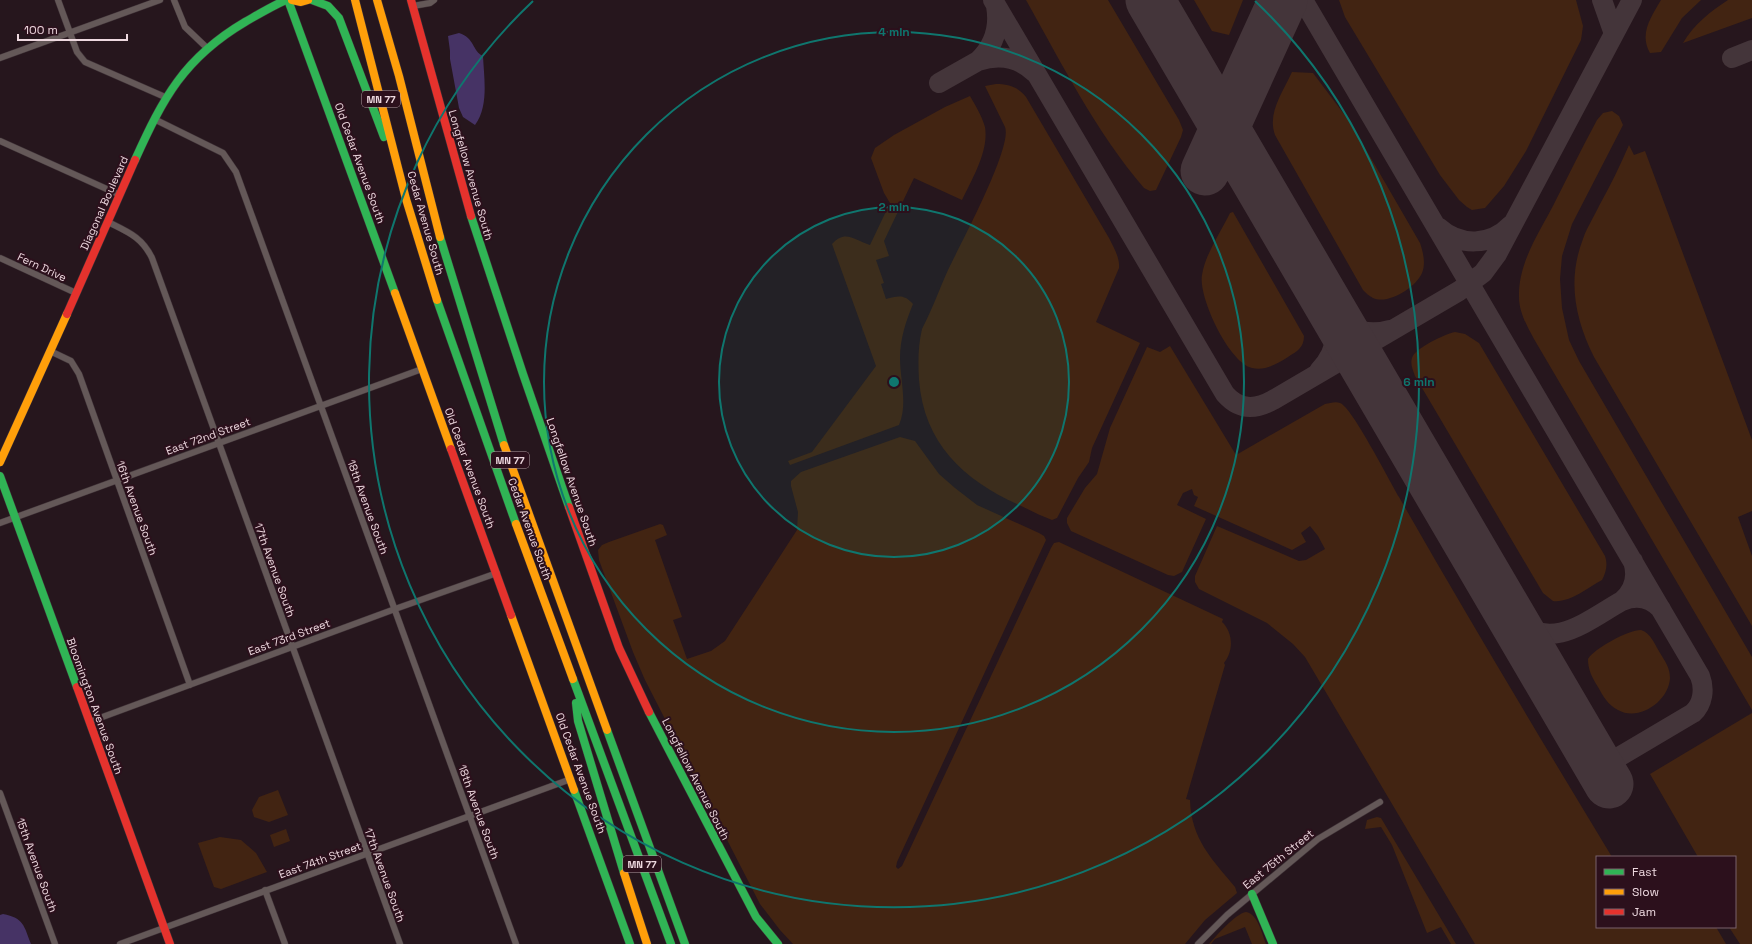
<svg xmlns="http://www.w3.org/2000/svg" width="1752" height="944" viewBox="0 0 1752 944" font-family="'Space Grotesk',sans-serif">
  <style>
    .green { fill: #422412 }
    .water { fill: #463365 }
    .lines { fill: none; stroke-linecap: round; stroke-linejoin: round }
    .taxiway { stroke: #44353a; stroke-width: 20 }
    .runway { stroke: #44353a; stroke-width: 49 }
    .street-casing { stroke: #403338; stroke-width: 7 }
    .fast-casing { stroke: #403338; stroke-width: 9 }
    .slow-casing { stroke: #403338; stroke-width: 9 }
    .jam-casing { stroke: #403338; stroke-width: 9 }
    .street { stroke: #645858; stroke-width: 6 }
    .fast { stroke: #30b455; stroke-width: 8 }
    .slow { stroke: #ff9f0a; stroke-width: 8 }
    .jam { stroke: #e5322d; stroke-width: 8 }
    .ring { fill: none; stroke: #0f766e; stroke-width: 2 }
    .labels { text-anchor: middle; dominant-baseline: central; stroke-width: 4; stroke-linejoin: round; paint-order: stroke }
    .shield { fill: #2c101c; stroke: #b39ca4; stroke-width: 1 }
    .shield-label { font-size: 10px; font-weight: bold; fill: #edd8df }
    .street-label { font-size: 11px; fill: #edd8df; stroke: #2c101c }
    .centre { fill: #0f766e; stroke: #2c101c; stroke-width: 2 }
    .ring-label { font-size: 12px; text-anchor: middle; font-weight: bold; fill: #0f766e; stroke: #2c101c; stroke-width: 4; stroke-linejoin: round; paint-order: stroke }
  </style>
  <rect width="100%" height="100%" fill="#26161d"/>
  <path class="green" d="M1026,0H1108L1179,120L1183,130L1181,137L1156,190L1150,191L1144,188C1096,132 1062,64 1026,0Z
    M1194,0H1243L1229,35L1212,31Z
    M1339,0H1576L1583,26L1581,40L1526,151L1504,186L1485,208L1472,210L1467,207L1459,200L1440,175L1345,17Z
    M1661,0H1701L1682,18L1661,52L1650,53C1639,34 1651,17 1661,0Z
    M1728,0H1752V18L1683,43C1694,24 1710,12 1728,0Z
    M1292,72L1313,73L1350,122L1420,243C1423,252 1426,263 1422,273C1416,287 1389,305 1373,298C1369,296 1366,293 1363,290L1275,135C1267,113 1283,92 1292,72Z
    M996,84C1009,84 1018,87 1026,97L1109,238C1114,248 1120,258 1119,268L1096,322L1140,343L1092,448L1089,462L1078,478L1057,518L1052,520C1041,516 1030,510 1019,505C964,480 924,444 919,380C918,362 918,346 922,329C932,310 939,290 948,270C959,247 1013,147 1005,127L985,86Z
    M970,96C975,105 982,116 985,127C989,151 972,179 962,200L914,178L884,241L889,256L876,260L884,283L881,284L886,299C898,296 904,294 913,304C906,321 900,339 900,358C900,380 908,404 899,425L790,465L788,461L812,452L876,366L832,244C845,229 855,240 870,245L890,203L884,193L871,158L875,148L894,135L945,107Z
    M1612,111L1619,116L1623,125L1572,224L1562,256L1560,279L1562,308L1569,340L1579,361L1752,657V710L1534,339C1527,326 1519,312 1519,297C1518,263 1539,233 1554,204C1568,176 1582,148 1597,120L1603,113Z
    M1629,145L1634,155L1645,151L1752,440V511L1738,517L1752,556V626L1594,357C1575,319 1567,280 1583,239C1587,227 1594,217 1599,206C1610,186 1620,166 1629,145Z
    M1233,212L1304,336C1304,348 1297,351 1288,357C1277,364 1265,371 1252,368C1229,363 1198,297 1202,275C1205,255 1219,235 1228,217L1230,213Z
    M1455,332L1465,334L1479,343L1605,556C1608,565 1606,572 1602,580C1587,588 1570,603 1553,601L1543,593L1415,376C1413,370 1410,364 1412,358C1415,348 1445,334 1455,332Z
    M1170,346L1236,455L1325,404C1330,403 1336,401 1340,403C1352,407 1390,482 1399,497C1468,618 1540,738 1612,857H1597V927H1716L1726,944H1475L1305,657L1293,644L1267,623L1199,589L1195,582V576L1217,526L1299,561L1306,560L1325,549L1318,536L1310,526L1301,533L1306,542L1292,550L1194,506L1198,497L1194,495L1192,489L1183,493L1177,505L1206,519L1182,572L1174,576L1168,575L1071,531L1067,523V518L1085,488L1097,474L1110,428L1147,347L1160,352Z
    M900,437L915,441L939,474L955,488L977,505L1039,533L1044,536L1046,540L897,862L896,867L898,869L902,866L1051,548L1054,543L1059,542L1223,619L1222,622C1233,632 1234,651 1224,663L1225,665L1186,799L1190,800C1191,839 1212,859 1235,887L1237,893L1205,920L1185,944H793L780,930L760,904L645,680L633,652L599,560L598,550L602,545L609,542L660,524L663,525L667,535L655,540L682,617L673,620L687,659L711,651L725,641L797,530L798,512L791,486V481L801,472Z
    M1641,630C1651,633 1655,645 1660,653C1665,661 1670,668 1670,678C1669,701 1639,722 1618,710C1608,705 1603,696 1598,687C1592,677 1588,670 1588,659C1595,648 1628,630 1641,630Z
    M1752,713V944H1740L1729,927H1735V857H1698L1650,774Z
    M278,790L288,815L269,822L254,817L252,810L259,797Z
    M1377,817L1381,818L1456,944H1451L1441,927L1427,933L1392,845L1381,827L1365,829L1367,820Z
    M286,829L290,841L274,847L270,835Z
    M220,837L241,840L256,853L267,872L221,889L214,887L198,843Z
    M1246,912C1258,914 1262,934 1266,944H1252L1245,927L1215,939L1211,944H1209C1217,935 1235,914 1246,912Z"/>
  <path class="water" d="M459,33C475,38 472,51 483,56C484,78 489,106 475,125L463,117L459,108L450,59V51L448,36Z
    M3,914C24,918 24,926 31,944H0V915Z"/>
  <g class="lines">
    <path class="taxiway" d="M993,0L1225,394C1239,410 1255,410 1273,400L1459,291L1483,273L1497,254L1632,0
      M1303,0L1700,676C1705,689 1703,704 1693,713L1600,768
      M1602,0L1614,34
      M996,6C1000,28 994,46 978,61C999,54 1019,57 1035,73
      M1732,58L1752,50
      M939,83L978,61
      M1438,227C1460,247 1491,246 1511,225
      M1319,371C1346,343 1333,321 1320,291C1337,317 1354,340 1389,330
      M1633,561C1638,577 1634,591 1622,601C1636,595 1650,597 1661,609
      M1499,595C1504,603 1509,613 1517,620C1552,653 1589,619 1622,601"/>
    <path class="runway" d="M1150,0L1609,784
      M1205,171L1283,0"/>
    <defs>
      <path id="street" d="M58,0L77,52L85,62L165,97
        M174,0L185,27L206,47
        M413,6L430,3L434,0
        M0,58L160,0
        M154,119L223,153L236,172L516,944
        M0,141L120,195
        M108,222C128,232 142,237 152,258L400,944
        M0,258L76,293
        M50,351L71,361L79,374L190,685
        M0,523L422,369
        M89,722L395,609L497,573
        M0,793L55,944
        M265,890L285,944
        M120,944L571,779
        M1198,944L1227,915L1318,839L1380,802"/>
      <path id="fast" d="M288,0L395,293
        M312,0L328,6L339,18L384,137
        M135,160C163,98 184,58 245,22C259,14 272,6 286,0
        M471,216L523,374L569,507
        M440,237L504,445
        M437,300L516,524
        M0,476L77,687
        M573,679L671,944
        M576,703L578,721L624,873
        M649,712L756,917L778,944
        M607,730L685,944
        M574,790L630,944
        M1252,894L1273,944"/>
      <path id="slow" d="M292,0L301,2L308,0
        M355,0L406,199L437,300
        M377,0L399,76L440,237
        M395,293L451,449
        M504,445L607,730
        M0,462L67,314
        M516,524L573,679
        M511,615L574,790
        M624,873L647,944"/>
      <path id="jam" d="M411,0L471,216
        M67,314L135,160
        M451,449L511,615
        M569,507L619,648L649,712
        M77,687L170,944"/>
    </defs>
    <use href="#street" class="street-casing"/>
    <use href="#fast" class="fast-casing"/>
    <use href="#slow" class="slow-casing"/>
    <use href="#jam" class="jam-casing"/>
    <use href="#street" class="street"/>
    <use href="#fast" class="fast"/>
    <use href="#slow" class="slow"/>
    <use href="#jam" class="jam"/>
  </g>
  <circle cx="894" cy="382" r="175" fill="#0f766e" fill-opacity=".12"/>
  <g class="ring">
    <circle cx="894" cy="382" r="175"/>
    <circle cx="894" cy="382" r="350"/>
    <path d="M1255 1A525 525 0 1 1 533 1"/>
  </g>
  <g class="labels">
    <g class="shield">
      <rect x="362" y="91" width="38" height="16" rx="3"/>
      <rect x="491" y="452" width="38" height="16" rx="3"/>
      <rect x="623" y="856" width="38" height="16" rx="3"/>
    </g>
    <g class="shield-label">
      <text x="381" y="99">MN 77</text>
      <text x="510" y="460">MN 77</text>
      <text x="642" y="864">MN 77</text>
    </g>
    <g class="street-label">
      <text transform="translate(360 163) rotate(70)">Old Cedar Avenue South</text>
      <text transform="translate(471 175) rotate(74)">Longfellow Avenue South</text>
      <text transform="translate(104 203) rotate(-66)">Diagonal Boulevard</text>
      <text transform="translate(426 223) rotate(74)">Cedar Avenue South</text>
      <text transform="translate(42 267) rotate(25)">Fern Drive</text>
      <text transform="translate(208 436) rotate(-20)">East 72nd Street</text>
      <text transform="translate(470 468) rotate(70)">Old Cedar Avenue South</text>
      <text transform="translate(572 482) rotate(71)">Longfellow Avenue South</text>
      <text transform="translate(368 507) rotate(70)">18th Avenue South</text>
      <text transform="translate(137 508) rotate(70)">16th Avenue South</text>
      <text transform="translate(530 529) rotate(70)">Cedar Avenue South</text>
      <text transform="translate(275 570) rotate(70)">17th Avenue South</text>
      <text transform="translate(289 637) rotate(-20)">East 73rd Street</text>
      <text transform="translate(95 706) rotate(70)">Bloomington Avenue South</text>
      <text transform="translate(581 773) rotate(70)">Old Cedar Avenue South</text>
      <text transform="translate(696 779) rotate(63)">Longfellow Avenue South</text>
      <text transform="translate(479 812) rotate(70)">18th Avenue South</text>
      <text transform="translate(1278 859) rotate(-39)">East 75th Street</text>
      <text transform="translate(320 860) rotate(-20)">East 74th Street</text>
      <text transform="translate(37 865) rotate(70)">15th Avenue South</text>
      <text transform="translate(385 875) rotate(70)">17th Avenue South</text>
    </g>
  </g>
  <circle cx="894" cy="382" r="6" class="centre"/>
  <g class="ring-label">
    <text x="894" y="36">4 min</text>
    <text x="894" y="211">2 min</text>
    <text x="1419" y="386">6 min</text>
  </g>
  <rect x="1596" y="856" width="140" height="72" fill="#2c101c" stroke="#79606a"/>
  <rect x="1604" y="869" width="20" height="6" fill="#30b455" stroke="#79606a"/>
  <text x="1632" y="876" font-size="12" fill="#edd8df">Fast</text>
  <rect x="1604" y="889" width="20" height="6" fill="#ff9f0a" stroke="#79606a"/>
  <text x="1632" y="896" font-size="12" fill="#edd8df">Slow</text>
  <rect x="1604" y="909" width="20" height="6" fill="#e5322d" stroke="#79606a"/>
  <text x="1632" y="916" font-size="12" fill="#edd8df">Jam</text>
  <path d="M18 34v6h109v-6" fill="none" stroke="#edd8df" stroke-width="2"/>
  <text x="24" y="34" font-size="12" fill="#edd8df" stroke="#2c101c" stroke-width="3" paint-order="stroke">100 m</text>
</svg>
